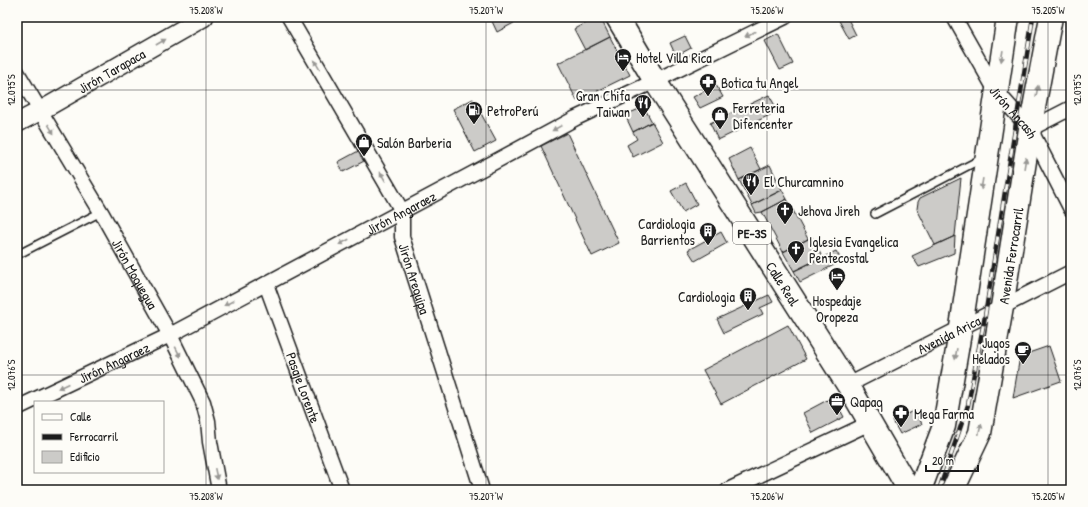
<svg xmlns="http://www.w3.org/2000/svg" width="1088" height="507" viewBox="0 0 1088 507" font-family="'Patrick Hand',sans-serif">
  <style>
    .building { fill: #cccbc8; stroke: #1c1c1c }
    .lines { fill: none; stroke-linecap: round; stroke-linejoin: round }
    .service-casing { stroke: #1c1c1c; stroke-width: 10 }
    .minor-casing { stroke: #1c1c1c; stroke-width: 17 }
    .tertiary-casing { stroke: #1c1c1c; stroke-width: 21 }
    .primary-casing { stroke: #1c1c1c; stroke-width: 25 }
    .trunk-casing { stroke: #1c1c1c; stroke-width: 25 }
    .service { stroke: #fdfcf7; stroke-width: 7 }
    .minor { stroke: #fdfcf7; stroke-width: 14 }
    .tertiary { stroke: #fdfcf7; stroke-width: 18 }
    .primary { stroke: #fdfcf7; stroke-width: 22 }
    .trunk { stroke: #fdfcf7; stroke-width: 22 }
    .rail-casing { stroke: #1c1c1c; stroke-width: 4.5 }
    .rail { stroke: #fdfcf7; stroke-width: 3; stroke-dasharray: 9; stroke-linecap: butt }
    .oneway { fill: #989794 }
    .ticks { fill: none; stroke: #1c1c1c; stroke-width: 1; stroke-opacity: 0.45 }
    .labels { text-anchor: middle; dominant-baseline: central; stroke-width: 4; stroke-linejoin: round; paint-order: stroke }
    .shield { fill: #fdfcf7; stroke: #605f5e; stroke-width: 1 }
    .shield-label { font-size: 13px; font-weight: bold; fill: #1c1c1c }
    .poi-label { font-size: 14px; fill: #1c1c1c; stroke: #fdfcf7; text-anchor: start }
    .street-label { font-size: 14px; fill: #1c1c1c; stroke: #fdfcf7 }
    .neatline { fill: none; stroke: #1c1c1c; stroke-width: 1.5 }
    .ticks-label { font-size: 10px; text-anchor: middle; fill: #1c1c1c }
  </style>
  <rect width="100%" height="100%" fill="#fdfcf7"/>
  <filter id="ink" filterUnits="userSpaceOnUse"><feTurbulence type="fractalNoise" baseFrequency=".025" numOctaves="2"/><feDisplacementMap in="SourceGraphic" scale="8" xChannelSelector="R" yChannelSelector="G"/><feConvolveMatrix kernelMatrix="1 2 1 2 8 2 1 2 1" color-interpolation-filters="sRGB"/></filter>
  <g filter="url(#ink)">
    <path class="building" d="M490,17H525L497,32Z
      M597,17H600L610,37L585,50L574,29Z
      M837,17H847L856,35L849,39Z
      M778,34L793,64L780,70L765,41Z
      M685,36L691,48L676,56L670,43Z
      M610,37L630,75L577,101L558,63Z
      M716,85L723,97L700,108L693,97Z
      M769,95L778,111L718,140L710,123Z
      M473,99L496,141L475,152L453,109Z
      M644,107L652,122L633,132L625,115Z
      M652,122L663,142L633,157L627,145L637,139L633,132Z
      M567,133L619,243L592,256L541,146Z
      M364,148L370,158L343,172L338,162Z
      M750,148L761,169L739,180L729,159Z
      M770,165L782,190L752,205L739,180Z
      M961,178L955,236L935,245L917,209L918,202L920,198Z
      M686,183L697,204L683,212L671,191Z
      M782,190L787,199L762,212L756,213L752,205Z
      M787,199L808,239L783,252L762,212Z
      M721,232L727,243L695,261L688,250Z
      M955,236L954,253L919,267L912,256Z
      M812,237L822,257L794,271L783,252Z
      M836,251L842,261L800,282L794,271Z
      M769,295L773,302L760,308L763,314L724,333L717,319Z
      M788,325L806,359L721,404L703,370Z
      M1049,346L1061,381L1013,398L1020,356Z
      M833,397L844,417L813,433L803,413Z
      M915,410L922,424L900,434L893,421Z"/>
    <g class="lines">
      <defs>
        <path id="service" d="M875,214L983,158
          M17,255L101,212"/>
        <g id="minor">
          <path id="s1" d="M289,17L402,211V237L482,490"/>
          <path id="s2" d="M954,17L996,91L1030,129L1071,209"/>
          <path id="s3" d="M17,72L101,212L170,335L203,402L208,421L210,442L219,490"/>
          <path d="M1030,129L1071,108"/>
          <path id="s4" d="M266,284L342,490"/>
          <path id="s5" d="M848,385C922,347 997,310 1071,272"/>
          <path id="s6" d="M17,408L170,335L487,166L576,118L655,81L785,17"/>
          <path d="M728,490L870,423"/>
        </g>
        <g id="tertiary">
          <path id="s7" d="M17,123L40,111L204,17"/>
        </g>
        <g id="primary">
          <path d="M920,490L944,426L961,327L1008,17"/>
          <path id="s8" d="M953,490L980,433L1002,307L1030,129L1051,17"/>
        </g>
        <g id="trunk">
          <path id="s9" d="M617,17L655,81L848,385L909,490"/>
        </g>
      </defs>
      <use href="#service" class="service-casing"/>
      <use href="#minor" class="minor-casing"/>
      <use href="#tertiary" class="tertiary-casing"/>
      <use href="#primary" class="primary-casing"/>
      <use href="#trunk" class="trunk-casing"/>
      <use href="#service" class="service"/>
      <use href="#minor" class="minor"/>
      <use href="#tertiary" class="tertiary"/>
      <use href="#primary" class="primary"/>
      <use href="#trunk" class="trunk"/>
      <defs>
        <path id="rail" d="M939,490L968,405L985,316L1033,17"/>
      </defs>
      <use href="#rail" class="rail-casing"/>
      <use href="#rail" class="rail"/>
    </g>
    <defs><path id="oneway-solid" d="M-6-.8H1V-3.2L6.5 0L1 3.2V.8H-6Z"/></defs>
    <g class="oneway">
      <use href="#oneway-solid" transform="translate(750 34) rotate(154)"/>
      <use href="#oneway-solid" transform="translate(161 42) rotate(-30)"/>
      <use href="#oneway-solid" transform="translate(1002 56) rotate(99)"/>
      <use href="#oneway-solid" transform="translate(317 65) rotate(-120)"/>
      <use href="#oneway-solid" transform="translate(1037 91) rotate(-80)"/>
      <use href="#oneway-solid" transform="translate(557 128) rotate(151)"/>
      <use href="#oneway-solid" transform="translate(51 129) rotate(59)"/>
      <use href="#oneway-solid" transform="translate(1025 163) rotate(-81)"/>
      <use href="#oneway-solid" transform="translate(383 177) rotate(-120)"/>
      <use href="#oneway-solid" transform="translate(982 184) rotate(99)"/>
      <use href="#oneway-solid" transform="translate(344 242) rotate(152)"/>
      <use href="#oneway-solid" transform="translate(229 303) rotate(152)"/>
      <use href="#oneway-solid" transform="translate(178 352) rotate(63)"/>
      <use href="#oneway-solid" transform="translate(956 354) rotate(99)"/>
      <use href="#oneway-solid" transform="translate(63 386) rotate(155)"/>
      <use href="#oneway-solid" transform="translate(980 429) rotate(-77)"/>
      <use href="#oneway-solid" transform="translate(216 474) rotate(78)"/>
    </g>
  </g>
  <path class="ticks" d="M206,17V490M486,17V490M767,17V490M1048,17V490M17,90H1071M17,375H1071"/>
  <defs>
    <symbol id="hotel-pin" viewBox="-11 -11 22 30"><path d="M0 17L-7.5 6A9.5 9.5 0 1 1 7.5 6Z" fill="#1c1c1c" stroke="#fdfcf7"/><path d="M-6-4.5h1.5V1H6V5H4.5V3h-9V5H-6ZM-4 0a1.8 1.8 0 1 1 3.6 0ZM.5 0V-2.5h3Q6-2.5 6 0Z" fill="#fff"/></symbol>
    <symbol id="pharmacy-pin" viewBox="-11 -11 22 30"><path d="M0 17L-7.5 6A9.5 9.5 0 1 1 7.5 6Z" fill="#1c1c1c" stroke="#fdfcf7"/><path d="M-2-6h4v4h4v4h-4v4h-4v-4h-4v-4h4Z" fill="#fff"/></symbol>
    <symbol id="restaurant-pin" viewBox="-11 -11 22 30"><path d="M0 17L-7.5 6A9.5 9.5 0 1 1 7.5 6Z" fill="#1c1c1c" stroke="#fdfcf7"/><path d="M-5-6h1v4h1v-4h1v4h1v-4h1v5L-1.5 .5V6h-2V.5L-5-1ZM5-6V6H3V1.5H1.5Q1.5-4 5-6Z" fill="#fff"/></symbol>
    <symbol id="fuel-pin" viewBox="-11 -11 22 30"><path d="M0 17L-7.5 6A9.5 9.5 0 1 1 7.5 6Z" fill="#1c1c1c" stroke="#fdfcf7"/><path d="M-5.5-6h7V0h2V4h1.3V-2.5L3-4.5l.8-.8L6-3V5H2.5V1h-1V6h-7ZM-4.2-4.7v3.2H.2V-4.7Z" fill="#fff"/></symbol>
    <symbol id="shop-pin" viewBox="-11 -11 22 30"><path d="M0 17L-7.5 6A9.5 9.5 0 1 1 7.5 6Z" fill="#1c1c1c" stroke="#fdfcf7"/><path d="M-5-2.5h2.3a2.7 3.5 0 0 1 5.4 0H5L5.5 6h-11ZM-1.5-2.5h3a1.5 2.3 0 0 0-3 0Z" fill="#fff"/></symbol>
    <symbol id="church-pin" viewBox="-11 -11 22 30"><path d="M0 17L-7.5 6A9.5 9.5 0 1 1 7.5 6Z" fill="#1c1c1c" stroke="#fdfcf7"/><path d="M-1.2-6h2.4v3.5h3.3v2.4h-3.3V6h-2.4V-.1h-3.3v-2.4h3.3Z" fill="#fff"/></symbol>
    <symbol id="building-pin" viewBox="-11 -11 22 30"><path d="M0 17L-7.5 6A9.5 9.5 0 1 1 7.5 6Z" fill="#1c1c1c" stroke="#fdfcf7"/><path d="M-4-6H4V6H1V3H-1V6H-4ZM-2.5-4.3h1.7v1.8h-1.7ZM.8-4.3h1.7v1.8H.8ZM-2.5-1h1.7V.8h-1.7ZM.8-1h1.7V.8H.8Z" fill="#fff"/></symbol>
    <symbol id="cafe-pin" viewBox="-11 -11 22 30"><path d="M0 17L-7.5 6A9.5 9.5 0 1 1 7.5 6Z" fill="#1c1c1c" stroke="#fdfcf7"/><path d="M-5.5-4.5H6V0H3Q3 3.5 0 3.5H-2.5Q-5.5 3.5-5.5 0ZM3-3.2v2h1.7v-2ZM-6 4.5H4V6H-6Z" fill="#fff"/></symbol>
    <symbol id="office-pin" viewBox="-11 -11 22 30"><path d="M0 17L-7.5 6A9.5 9.5 0 1 1 7.5 6Z" fill="#1c1c1c" stroke="#fdfcf7"/><path d="M-6-3h4V-5.5h4V-3h4V5H-6ZM-1-4.5V-3h2v-1.5ZM-6 0V1H6V0Z" fill="#fff"/></symbol>
  </defs>
  <g fill-rule="evenodd">
    <use href="#hotel-pin" x="613" y="47" width="20" height="27"/>
    <use href="#pharmacy-pin" x="698" y="72" width="20" height="27"/>
    <use href="#restaurant-pin" x="633" y="93" width="20" height="27"/>
    <use href="#fuel-pin" x="464" y="100" width="20" height="27"/>
    <use href="#shop-pin" x="710" y="105" width="20" height="27"/>
    <use href="#shop-pin" x="354" y="132" width="20" height="27"/>
    <use href="#restaurant-pin" x="741" y="171" width="20" height="27"/>
    <use href="#church-pin" x="775" y="200" width="20" height="27"/>
    <use href="#building-pin" x="698" y="221" width="20" height="27"/>
    <use href="#church-pin" x="786" y="239" width="20" height="27"/>
    <use href="#hotel-pin" x="827" y="266" width="20" height="27"/>
    <use href="#building-pin" x="738" y="286" width="20" height="27"/>
    <use href="#cafe-pin" x="1013" y="340" width="20" height="27"/>
    <use href="#office-pin" x="827" y="391" width="20" height="27"/>
    <use href="#pharmacy-pin" x="891" y="403" width="20" height="27"/>
  </g>
  <g class="labels">
    <rect class="shield" x="733" y="222" width="38" height="22" rx="3"/>
    <g class="shield-label">
      <text x="752" y="233">PE-3S</text>
    </g>
    <g class="poi-label">
      <text x="636" y="57">Hotel Villa Rica</text>
      <text x="721" y="82">Botica tu Angel</text>
      <text x="630" y="95" text-anchor="end">Gran Chifa<tspan x="630" dy="16">Taiwan</tspan></text>
      <text x="733" y="107">Ferreteria<tspan x="733" dy="16">Difencenter</tspan></text>
      <text x="487" y="110">PetroPerú</text>
      <text x="377" y="142">Salón Barberia</text>
      <text x="764" y="181">El Churcamnino</text>
      <text x="798" y="210">Jehova Jireh</text>
      <text x="695" y="223" text-anchor="end">Cardiologia<tspan x="695" dy="16">Barrientos</tspan></text>
      <text x="809" y="241">Iglesia Evangelica<tspan x="809" dy="16">Pentecostal</tspan></text>
      <text x="735" y="296" text-anchor="end">Cardiologia</text>
      <text x="837" y="300" text-anchor="middle">Hospedaje<tspan x="837" dy="16">Oropeza</tspan></text>
      <text x="1010" y="342" text-anchor="end">Jugos<tspan x="1010" dy="16">Helados</tspan></text>
      <text x="850" y="401">Qapaq</text>
      <text x="914" y="413">Mega Farma</text>
    </g>
    <g class="street-label">
      <text stroke="none"><textPath href="#s7" startOffset="108">Jirón Tarapaca</textPath></text>
      <text stroke="none"><textPath href="#s2" startOffset="113">Jirón Ancash</textPath></text>
      <text stroke="none"><textPath href="#s6" startOffset="431">Jirón Angaraez</textPath></text>
      <text stroke="none"><textPath href="#s8" startOffset="243">Avenida Ferrocarril</textPath></text>
      <text stroke="none"><textPath href="#s3" startOffset="234">Jirón Moquegua</textPath></text>
      <text stroke="none"><textPath href="#s1" startOffset="294">Jirón Arequipa</textPath></text>
      <text stroke="none"><textPath href="#s9" startOffset="314">Calle Real</textPath></text>
      <text stroke="none"><textPath href="#s5" startOffset="113">Avenida Arica</textPath></text>
      <text stroke="none"><textPath href="#s6" startOffset="107">Jirón Angaraez</textPath></text>
      <text stroke="none"><textPath href="#s4" startOffset="110">Pasaje Lorente</textPath></text>
    </g>
  </g>
  <rect width="1088" height="507" fill="none" stroke="#fdfcf7" stroke-width="44"/>
  <rect x="34" y="401" width="130" height="72" fill="#fdfcf7" stroke="#a3a29f"/>
  <rect x="42" y="414" width="20" height="6" fill="#fdfcf7" stroke="#a3a29f"/>
  <text x="70" y="421" font-size="12" fill="#1c1c1c">Calle</text>
  <rect x="42" y="434" width="20" height="6" fill="#1c1c1c" stroke="#a3a29f"/>
  <text x="70" y="441" font-size="12" fill="#1c1c1c">Ferrocarril</text>
  <rect x="42" y="451" width="20" height="12" fill="#cccbc8" stroke="#a3a29f"/>
  <text x="70" y="461" font-size="12" fill="#1c1c1c">Edificio</text>
  <path d="M926 465v6h52v-6" fill="none" stroke="#1c1c1c" stroke-width="2"/>
  <text x="932" y="465" font-size="12" fill="#1c1c1c" stroke="#fdfcf7" stroke-width="3" paint-order="stroke">20 m</text>
  <rect x="22" y="22" width="1044" height="463" class="neatline"/>
  <g class="ticks-label">
    <text x="206" y="14">75.208°W</text>
    <text x="486" y="14">75.207°W</text>
    <text x="767" y="14">75.206°W</text>
    <text x="1048" y="14">75.205°W</text>
    <text transform="translate(11 90) rotate(-90)" y="4">12.075°S</text>
    <text transform="translate(1077 90) rotate(-90)" y="4">12.075°S</text>
    <text transform="translate(11 375) rotate(-90)" y="4">12.076°S</text>
    <text transform="translate(1077 375) rotate(-90)" y="4">12.076°S</text>
    <text x="206" y="500">75.208°W</text>
    <text x="486" y="500">75.207°W</text>
    <text x="767" y="500">75.206°W</text>
    <text x="1048" y="500">75.205°W</text>
  </g>
</svg>
